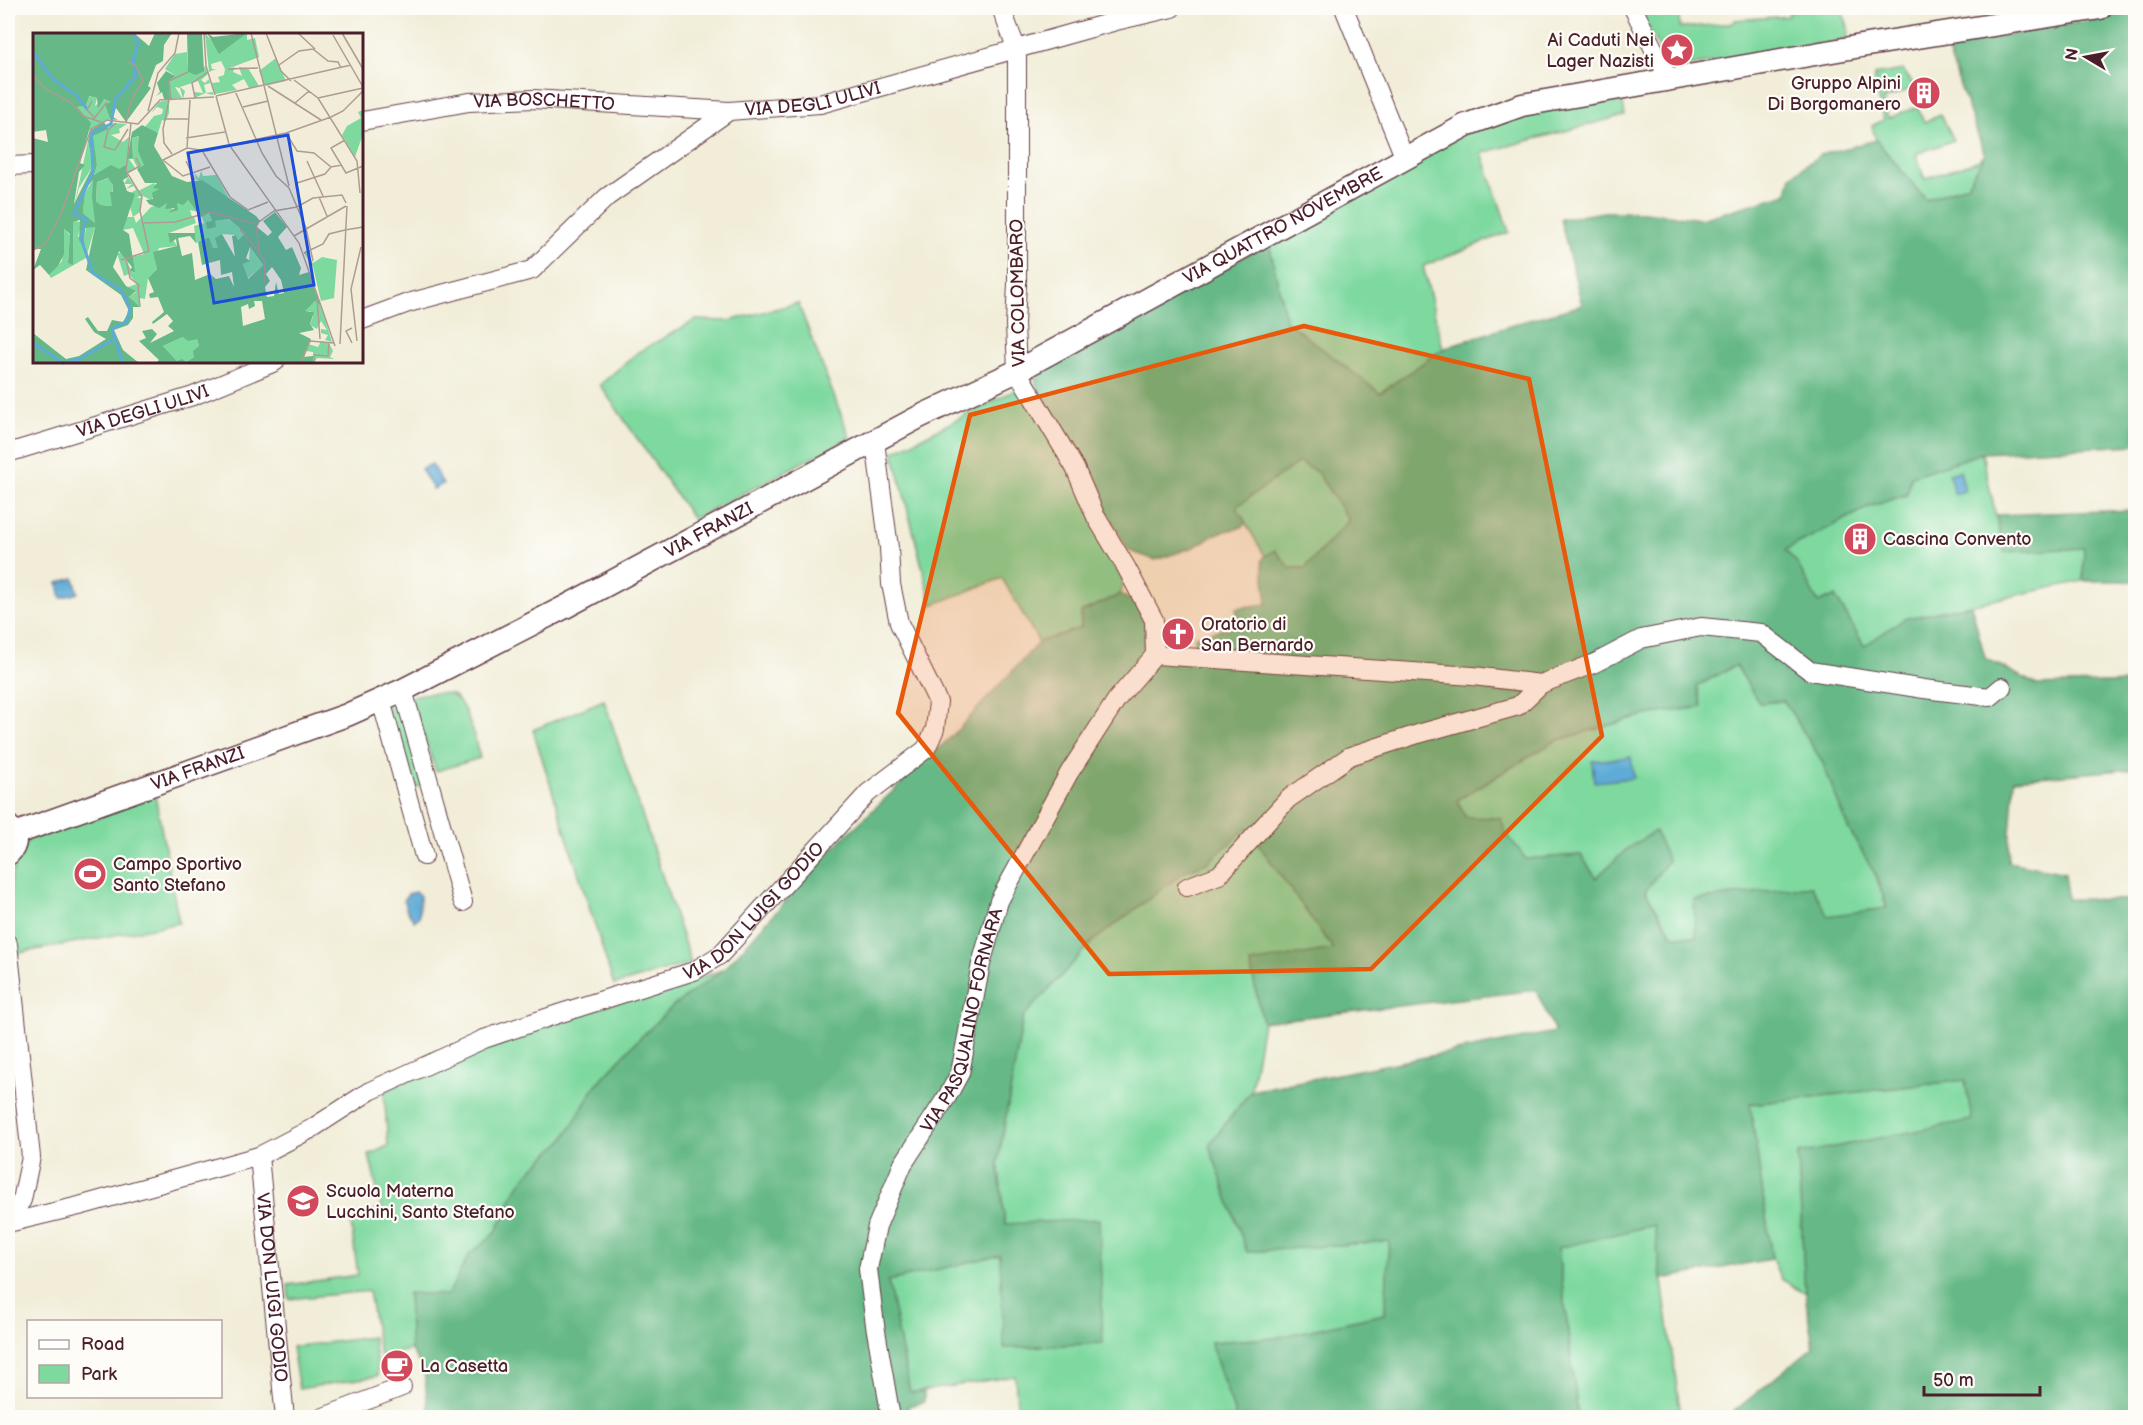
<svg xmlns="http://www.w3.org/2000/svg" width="2143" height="1425" viewBox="0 0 2143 1425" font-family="'Balsamiq Sans',sans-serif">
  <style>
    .green { fill: #7ed99f; stroke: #647c65; stroke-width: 1.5 }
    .forest { fill: #66b986; stroke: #586c58; stroke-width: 1.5; fill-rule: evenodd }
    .water { fill: #5eabd7; stroke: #546581; stroke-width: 1.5 }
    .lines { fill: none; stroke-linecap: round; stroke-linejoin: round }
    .minor-casing { stroke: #633e45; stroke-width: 20 }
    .major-casing { stroke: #633e45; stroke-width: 25 }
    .minor { stroke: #fff; stroke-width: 18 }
    .major { stroke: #fff; stroke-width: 22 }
    .marked { fill: #e8590c; fill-opacity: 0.2; stroke: #e8590c; stroke-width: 4.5; stroke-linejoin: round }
    .labels { text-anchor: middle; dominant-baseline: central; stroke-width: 4.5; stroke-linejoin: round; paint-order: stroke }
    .poi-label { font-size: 18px; fill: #4a1f2b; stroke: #fdfcf7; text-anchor: start }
    .street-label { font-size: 18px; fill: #4a1f2b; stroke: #fdfcf7 }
    .inset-river { fill: none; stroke: #5eabd7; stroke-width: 3 }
    .inset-road { fill: none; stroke: #ae9b93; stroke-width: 1.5 }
    .view { fill: #1d4ed8; fill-opacity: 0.15; stroke: #1d4ed8; stroke-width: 3 }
    .inset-edge { fill: none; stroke: #4a1f2b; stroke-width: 3 }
  </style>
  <rect width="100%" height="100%" fill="#fdfcf7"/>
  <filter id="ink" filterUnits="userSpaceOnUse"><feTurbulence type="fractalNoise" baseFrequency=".0167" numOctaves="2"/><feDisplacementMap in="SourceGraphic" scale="12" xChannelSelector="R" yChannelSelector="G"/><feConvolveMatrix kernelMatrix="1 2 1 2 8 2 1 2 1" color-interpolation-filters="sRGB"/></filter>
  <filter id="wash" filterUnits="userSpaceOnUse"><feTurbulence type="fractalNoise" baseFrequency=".008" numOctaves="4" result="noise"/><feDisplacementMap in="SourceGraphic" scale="24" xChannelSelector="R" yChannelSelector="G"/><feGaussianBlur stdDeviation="1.35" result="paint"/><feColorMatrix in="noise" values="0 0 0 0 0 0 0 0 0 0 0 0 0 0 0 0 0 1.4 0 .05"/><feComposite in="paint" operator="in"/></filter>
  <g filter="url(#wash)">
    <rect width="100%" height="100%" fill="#f1edd8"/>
    <path class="green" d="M1636,8H1678L1680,28L1734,23L1735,20L1789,16L1788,8H1840C1845,19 1853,29 1844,41L1671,69Z
      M1903,70L1915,87L1883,100L1888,118L1918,107L1924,122L1941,115L1954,140L1916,154L1925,179L1977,161L1985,155L1967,185L1926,200L1876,140L1872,126L1884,120L1874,86V75Z
      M1621,94L1625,115L1482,153L1509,232L1423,266L1443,349L1379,393L1286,321L1269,243L1471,129L1527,110Z
      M798,303L850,438L693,519L600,385L638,352L696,320L729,321Z
      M1025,385L1126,567L1121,594L1081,612V628L1039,642L1002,578L932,605L893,452Z
      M1982,453L2004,552L2084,548L2083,581L1904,619L1864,646L1835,596L1818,603L1797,563L1785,550L1869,507L1907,495L1911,476Z
      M1299,461L1317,472L1349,520L1305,568H1290L1275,551L1265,556L1236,507Z
      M1736,665L1759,703L1784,701L1822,761L1848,828L1876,875L1887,908L1828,916L1811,886L1695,900L1696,937L1673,936L1645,891L1668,861L1628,848L1596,878L1580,855L1526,859L1505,832L1501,819L1466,817L1457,800L1555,741L1644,715L1701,707L1697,686Z
      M421,694C430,694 441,692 450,694C467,700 475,742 480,758L436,771L410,697Z
      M400,697L426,785L409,789L385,704Z
      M604,700L691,963L614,985L533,730Z
      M155,795L179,923L13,954C11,913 0,872 30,839Z
      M1247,828L1334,949L1250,964L1263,1022L1251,1091L1209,1145L1247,1252L1389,1241L1385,1314L1275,1338L1210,1342L1236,1417H1018L1015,1376L910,1393L888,1281L1000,1254L1002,1263L1005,1224L998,1162L1023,1017L1093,941L1187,870L1207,863Z
      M724,969L672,1008L635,1043L595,1086L564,1139L529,1172L496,1232L469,1255L448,1296L408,1293L411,1350L380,1356L369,1291L289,1299L288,1285L358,1275L350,1216L382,1210L369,1155L388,1146L384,1091C442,1065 500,1037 561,1018C615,1001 671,990 724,969Z
      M1965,1080L1973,1120L1798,1154L1805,1293L1781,1279L1772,1259L1750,1104Z
      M1654,1224L1681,1417H1578L1558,1248Z
      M373,1337L378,1376L299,1389L292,1347Z
      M373,1404L403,1417L340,1418Z"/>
    <path class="forest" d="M2135,12V445L1982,453L1911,476L1907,494L1869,507L1785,550L1797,563L1818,603L1835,596L1864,646L1904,619L1971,605L1985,658L2037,685L2135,682V769L2014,779L2008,862L2065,873L2067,899L2135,900V1417H1733L1732,1413L1813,1347L1805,1293L1798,1154L1972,1120L1965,1080L1750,1104L1772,1259L1661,1279L1654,1225L1558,1248L1578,1417H1236L1210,1342L1275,1338L1385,1314L1389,1241L1247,1252L1209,1145L1251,1091L1555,1032L1536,990L1263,1022L1250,963L1333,949L1247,828L1207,863L1187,870L1093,941L1023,1017L998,1162L1005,1224L1099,1219L1103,1343L1004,1348L1000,1255L888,1281L910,1392H924V1402L908,1406V1415L902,1417H429L424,1370L411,1350L408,1293L448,1295L469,1255L496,1232L515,1191L529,1172L564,1139L595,1086L635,1043L672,1007L724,969L840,841L953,735L1039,642L1081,628V612L1121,594L1162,622L1178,654L1194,646L1195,636L1240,625L1236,608L1267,604L1262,560L1265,556L1275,550L1290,568H1305L1349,520L1317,472L1299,462L1236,507L1246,523L1242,527L1218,533L1194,547L1156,560L1129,551L1037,387L1033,370L1269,243L1286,321L1380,393L1443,349L1515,324L1582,305L1560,219L1604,212H1644L1701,219L1787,194L1791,176L1820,155L1876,140L1926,200L1967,185L1985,155L1946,46ZM1736,665L1759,703L1784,701L1822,761L1848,828L1876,875L1887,908L1828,916L1812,886L1694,900L1696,937L1673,936L1645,891L1668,861L1655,831L1628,848L1596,878L1581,855L1526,859L1505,832L1501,818L1466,817L1457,800L1555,741L1644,715L1702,707L1697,686Z
      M2135,510V581H2083L2084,548L2004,552L1996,515Z"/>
    <path class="water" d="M432,464L443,484L433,489L421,469Z
      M1960,471L1965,491L1954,494L1949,474Z
      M74,578L78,593L61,598L58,583Z
      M1631,757L1634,778L1594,782L1592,761Z
      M415,892L420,896L419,917L414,921L406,909L404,901L408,894Z"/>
  </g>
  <g filter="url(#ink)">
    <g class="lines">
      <defs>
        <g id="minor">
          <path d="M1001,8L1017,50V284L1015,324L1017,371L1075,468L1096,517L1126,567L1154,620L1155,655"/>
          <path d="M1344,8L1405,159"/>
          <path d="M1633,8L1669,79"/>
          <path id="s1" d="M362,121L469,102L533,99L729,111"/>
          <path d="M8,166L34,165"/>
          <path id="s2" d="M362,320L408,303L532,270L607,197L729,111L820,104L1116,21L1172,8"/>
          <path id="s3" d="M8,453L193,396L275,362"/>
          <path d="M1155,655L1473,676L1541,684L1595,663L1641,639L1701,627L1761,633L1810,671L1924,689L1990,697L2002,687"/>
          <path d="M403,690L463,902"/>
          <path d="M381,700L424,856"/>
          <path d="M1187,887L1219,875L1288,799L1350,756L1418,734L1518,706L1541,684"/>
          <path d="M8,944L31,1157L22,1200L8,1220"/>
          <path id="s4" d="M259,1156L285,1418"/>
          <path id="s5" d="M8,1223L79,1206L259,1156L311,1129L370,1091L484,1039L558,1014L694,971L720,955L868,793L926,749L935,729L938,702L899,623L891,584L889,548L875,442"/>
          <path d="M321,1418L402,1387"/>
          <path id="s6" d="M891,1418L875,1325L868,1269L877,1226L903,1164L948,1095L960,1073L981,964L999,901L1069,773L1117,699L1155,655"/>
        </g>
        <g id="major">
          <path d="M8,826C18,834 17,846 8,854"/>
          <path id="s7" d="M14,834L347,715L403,690L567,606L919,417L1017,371L1466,125L1522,105L1545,101L1861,46L2100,8"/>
        </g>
      </defs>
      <use href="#minor" class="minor-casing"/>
      <use href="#major" class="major-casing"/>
      <use href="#minor" class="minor"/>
      <use href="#major" class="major"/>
    </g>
  </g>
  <path class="marked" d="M1304,326L1529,379L1602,736L1371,969L1109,974L898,713L970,415Z"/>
  <defs>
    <symbol id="sight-disc" viewBox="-11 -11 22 22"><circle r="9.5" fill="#d1495b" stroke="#fdfcf7"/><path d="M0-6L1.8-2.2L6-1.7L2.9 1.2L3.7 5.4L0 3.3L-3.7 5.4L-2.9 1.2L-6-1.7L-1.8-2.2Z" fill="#fff"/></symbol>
    <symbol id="building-disc" viewBox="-11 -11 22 22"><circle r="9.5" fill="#d1495b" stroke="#fdfcf7"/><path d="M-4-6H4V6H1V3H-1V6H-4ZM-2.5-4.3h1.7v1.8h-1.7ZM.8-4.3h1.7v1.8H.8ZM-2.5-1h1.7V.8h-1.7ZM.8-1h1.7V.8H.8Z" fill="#fff"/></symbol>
    <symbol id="church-disc" viewBox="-11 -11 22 22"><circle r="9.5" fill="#d1495b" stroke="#fdfcf7"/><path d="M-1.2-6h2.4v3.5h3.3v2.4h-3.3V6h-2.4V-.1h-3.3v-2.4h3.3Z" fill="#fff"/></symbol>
    <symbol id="stadium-disc" viewBox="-11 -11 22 22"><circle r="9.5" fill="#d1495b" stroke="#fdfcf7"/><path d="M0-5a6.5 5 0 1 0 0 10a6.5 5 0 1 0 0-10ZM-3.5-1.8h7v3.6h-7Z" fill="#fff"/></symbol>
    <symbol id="school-disc" viewBox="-11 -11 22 22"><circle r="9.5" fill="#d1495b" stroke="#fdfcf7"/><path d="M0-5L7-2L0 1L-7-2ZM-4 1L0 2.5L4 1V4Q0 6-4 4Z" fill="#fff"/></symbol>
    <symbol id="cafe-disc" viewBox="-11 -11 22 22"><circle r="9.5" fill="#d1495b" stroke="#fdfcf7"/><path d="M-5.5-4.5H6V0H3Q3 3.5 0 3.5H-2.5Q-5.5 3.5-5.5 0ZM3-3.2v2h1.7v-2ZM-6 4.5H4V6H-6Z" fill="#fff"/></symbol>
  </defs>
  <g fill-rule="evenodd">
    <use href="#sight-disc" x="1658" y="31" width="38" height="38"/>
    <use href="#building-disc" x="1905" y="74" width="38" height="38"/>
    <use href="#building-disc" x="1841" y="520" width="38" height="38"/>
    <use href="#church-disc" x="1159" y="615" width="38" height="38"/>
    <use href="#stadium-disc" x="71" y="855" width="38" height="38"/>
    <use href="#school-disc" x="284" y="1182" width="38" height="38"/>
    <use href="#cafe-disc" x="378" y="1347" width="38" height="38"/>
  </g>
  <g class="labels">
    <g class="poi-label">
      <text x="1654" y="40" text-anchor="end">Ai Caduti Nei<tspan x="1654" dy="21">Lager Nazisti</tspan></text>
      <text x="1901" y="83" text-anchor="end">Gruppo Alpini<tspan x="1901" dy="21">Di Borgomanero</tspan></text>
      <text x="1883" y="539">Cascina Convento</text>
      <text x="1201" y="624">Oratorio di<tspan x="1201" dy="21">San Bernardo</tspan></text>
      <text x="113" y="864">Campo Sportivo<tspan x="113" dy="21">Santo Stefano</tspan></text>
      <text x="326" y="1191">Scuola Materna<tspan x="326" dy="21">Lucchini, Santo Stefano</tspan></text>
      <text x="420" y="1366">La Casetta</text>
    </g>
    <g class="street-label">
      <text stroke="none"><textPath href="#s2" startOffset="516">VIA DEGLI ULIVI</textPath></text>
      <text stroke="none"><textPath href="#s1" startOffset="184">VIA BOSCHETTO</textPath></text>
      <text stroke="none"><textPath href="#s7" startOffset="1410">VIA QUATTRO NOVEMBRE</textPath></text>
      <text transform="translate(1018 293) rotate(-91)">VIA COLOMBARO</text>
      <text stroke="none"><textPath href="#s3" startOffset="141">VIA DEGLI ULIVI</textPath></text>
      <text stroke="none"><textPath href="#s7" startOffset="760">VIA FRANZI</textPath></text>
      <text stroke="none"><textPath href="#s7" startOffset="195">VIA FRANZI</textPath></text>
      <text stroke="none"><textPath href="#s5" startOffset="819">VIA DON LUIGI GODIO</textPath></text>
      <text stroke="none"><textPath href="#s6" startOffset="420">VIA PASQUALINO FORNARA</textPath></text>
      <text stroke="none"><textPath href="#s4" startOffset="132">VIA DON LUIGI GODIO</textPath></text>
    </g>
  </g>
  <g transform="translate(33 33)">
    <rect width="330" height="330" fill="#f1edd8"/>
    <path d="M172,0L185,16L214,0V7L222,5L226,24L194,36L202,34L200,39L209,43L206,34L215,35L226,53L216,55L211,46L199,52L204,57L182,61L179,50L187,49L185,44L191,42L192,36L188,28L178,31L179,36H183L176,39ZM154,19L155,36L163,42L172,33L175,41L168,47L172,50L176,46L177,50L171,52L173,60L180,59V62L172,60L162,65L161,59L170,60L165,48L147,54L152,58L150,66L147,55L142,54L149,65L137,66L136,48L141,42L132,36L142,21ZM243,25L253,48L232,53L226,38ZM55,63L64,65L62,73L71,66L79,69L73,71L77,86L55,98V88L43,74L52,72ZM136,67V80L133,88L129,87L125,100L111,95L121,83L129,81L130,76L124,74L118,80L126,69ZM330,77V101L322,124L309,102L314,93L328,85L325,79ZM81,90L94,91L86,96L87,100L78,102L90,109L96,104L94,125H100L99,105L107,103L111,132L105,136L100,126H96L103,136L95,140L79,136L61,142L64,132L59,103ZM55,108L60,133L46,155L41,174ZM168,138L170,143L183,142L196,165L163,146L161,140L166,145ZM95,144L105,158L121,150L126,156L118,167L108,162L104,165H108L107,179L100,184L97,174L101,161L97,160L103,157L101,153L93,156L99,151H91ZM76,145L80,152L79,173L68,172L63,168L64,149ZM60,147L62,149V190L50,180L51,161ZM155,167L165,179L157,177L159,184L152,187L161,184L163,190L136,200L144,213L126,215L122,225L124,236L115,245L112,266L106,265V273L103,272L96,264L103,259L95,254L104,251L96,241L91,243L84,220H89L100,240L98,224L111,221L100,195L90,197L92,184H101L103,190L118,174L134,170L141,178L144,170ZM176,180L179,188L173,189L196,186L212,200L205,207L203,202L189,201L185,215L180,216L176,204L163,210L161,193L171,190L168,183ZM40,188L49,189L45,203L51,210L53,193L62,194L53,225L18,245L16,242L29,228L31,196L37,202L35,230L40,231ZM217,214L230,232L214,246L210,231L216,227ZM276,216L274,221L280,230L289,224L304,227L301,265L288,268L280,234L271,220ZM282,268L288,273L299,309L292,307L295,302L288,300V296L294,297L288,288L284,296L277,292L280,283L278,278H271ZM150,304L164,306L166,313L161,324L153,329L144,328L130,313ZM288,308L296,310L300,318L297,324L301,326L284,325L281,330L280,319L273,318L275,311L285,314Z" fill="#7ed99f"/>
    <path d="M0,0H101L116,13L122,0H139L131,12L130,28L123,32L115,53L118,55L93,89L83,75L80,84L85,87L77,86L72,71L78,69L71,66L65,75L64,65L56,63L53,72L44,74L58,90L47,130L52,132L46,139L41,171L60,133L55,108L58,97L71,89L75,96L60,103L64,132L61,142L78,132L86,136L93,132L95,144L90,147L94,158L102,161L90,197L96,201L102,239L97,238L99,234L86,218L80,234L93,253L103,258L96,264L107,274H100V285L95,292L81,297L90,317L106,330H0V300L33,326L46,323L73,306L61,299L52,286L55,284L65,298H74L79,287L90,289L96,278L88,262L53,237L62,194L52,195L51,215L46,207L47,187L40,189V232L35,230L37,201L31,196V221L25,233L16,242L7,232L0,237L8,216H0V105L15,109L13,97L0,99ZM75,145L80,152V159H77L79,173L68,172L63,168L64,149ZM60,147L59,163L62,190L50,180L52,156ZM154,0H169L171,38L163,42L155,39ZM174,0L180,4L214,0L186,21ZM133,38L142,43L136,48L137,66H131L129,59L123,63L127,59L124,50ZM109,92L125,100L121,113L139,143L154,149L169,147L223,183L227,188L224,194L235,203L239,199L230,188L242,179L254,194L245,204L253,217L259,214L268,235L266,242L276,239L288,273L282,268L272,278L281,279L277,291L281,297L266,300L278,306L270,324L280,323V330H123L126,327L106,308L113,305L109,298L119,296L124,301L117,310L141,298L135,293L140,288L134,281L120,291L119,289L131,279L125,264L117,265L116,261L121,259L115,245L124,236L120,219L144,213L143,206L137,210L135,200H162L163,210L157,203L145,205L149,223L159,220L162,247L177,241L183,246L196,243L201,254L199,239L188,242L187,227L169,232L165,209L176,204L180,215H185L182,205L189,201L202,224L199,203L203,202L205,207L212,200L196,186L182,188L183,194L174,196L173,189L179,188L176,180L168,184L155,167L150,172L144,170L145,177L135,180L142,175L132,176L134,170L126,175L116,171L113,167L120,166L119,160L126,156L120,155L124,150H112L104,136L111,132L105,118L106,103L99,105L100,125L94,126L99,99ZM217,214L230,232L215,246L210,231L217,228L213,225ZM239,234L248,247L251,260L246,261L243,249L241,263L234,264L232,254L237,248L233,241ZM221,268H229L232,286L210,293L208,274L215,271L216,276L222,273ZM150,304L155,308L164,306L166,313L160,318L161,324L153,329L149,326L144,328L130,313Z" fill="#66b986" fill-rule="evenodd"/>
    <path class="inset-river" d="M0,19L21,47L42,61L54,76M0,310L30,330L46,326L81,306M90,330L79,296L94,288L97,275L88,257L60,240L48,206L53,186L41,181L60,139L58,100L78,91L82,67L103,43L100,26L106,10L99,0"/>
    <path class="inset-road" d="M171,0L173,33L182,62M218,0L256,153M233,0L248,38L258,48M265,0L282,16M309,0L330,36M300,2L330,54M246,32L266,18L280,16L295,28L305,29L308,35M195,36L225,35M0,42L12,56L39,70L50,83L68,89M261,47L285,65L324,128L327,160M235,53L288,87M202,58L229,120L243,143L256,155L273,195L280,228M183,63L318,32M183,63L196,111M162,65L159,50L175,39M285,65L330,55M136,67L130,96L131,110L139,121M138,67L136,48L155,39M59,68L54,77L61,84M262,70L276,58M210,74L235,68M115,78L125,40L142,20L146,0M133,86H155M60,87L74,69M83,90L75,97L71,114L82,117L95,96M93,90L98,67L110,48L103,33L94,28M253,100L264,118L281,120L298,134L309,132M153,105L192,99M312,107L298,115L313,140L330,133M197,112L253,100L298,84L310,78L330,58M197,113L266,210L302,313M154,115L157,67M170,119L197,164L215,177L235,169M153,128L162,147M274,128L290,163M177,134L150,143L130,127L154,115L174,118L195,113M94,140L107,133L103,125M264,150L292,141L298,134M286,164L294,183M110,190L142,189L177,179L223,191M330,190V217M223,191L241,178L264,174L280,165L309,162L313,170M223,191L226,219L232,229L231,251M207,196L225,218M312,197L330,194M261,203L313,173M0,217L12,212L28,181L58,96L74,87L105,91L127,67L181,64M271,220L290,211L296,201L312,197M93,226L97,245L107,253M88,227L116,218L107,178L109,164L93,138L98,90M105,253L107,274M284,265L287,306M324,308L318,256L328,214M319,310L313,298L319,295M307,311L314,173M268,330L277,308L301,310M281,330V322L295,323L296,309"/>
    <path class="view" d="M255,102L281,252L181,270L155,120Z"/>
    <rect width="330" height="330" class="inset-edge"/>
  </g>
  <rect width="2143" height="1425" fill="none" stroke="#fdfcf7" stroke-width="30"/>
  <rect x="27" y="1320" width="195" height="78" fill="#fdfcf7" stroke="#b5a4a5" stroke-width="1.5"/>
  <rect x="39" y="1340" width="30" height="9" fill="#ffffff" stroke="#b5a4a5" stroke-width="1.5"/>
  <text x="81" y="1350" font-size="18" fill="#4a1f2b">Road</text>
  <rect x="39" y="1365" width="30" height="18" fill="#7ed99f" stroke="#b5a4a5" stroke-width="1.5"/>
  <text x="81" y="1380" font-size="18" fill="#4a1f2b">Park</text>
  <g transform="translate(2086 57) rotate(280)" stroke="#fdfcf7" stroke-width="4.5" paint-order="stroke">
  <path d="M0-4.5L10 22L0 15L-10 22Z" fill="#4a1f2b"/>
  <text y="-9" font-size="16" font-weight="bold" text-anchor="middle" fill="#4a1f2b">N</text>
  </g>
  <path d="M1924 1386v9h116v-9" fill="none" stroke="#4a1f2b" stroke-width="3"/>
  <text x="1933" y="1386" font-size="18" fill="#4a1f2b" stroke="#fdfcf7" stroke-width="4.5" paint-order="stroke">50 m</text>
</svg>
